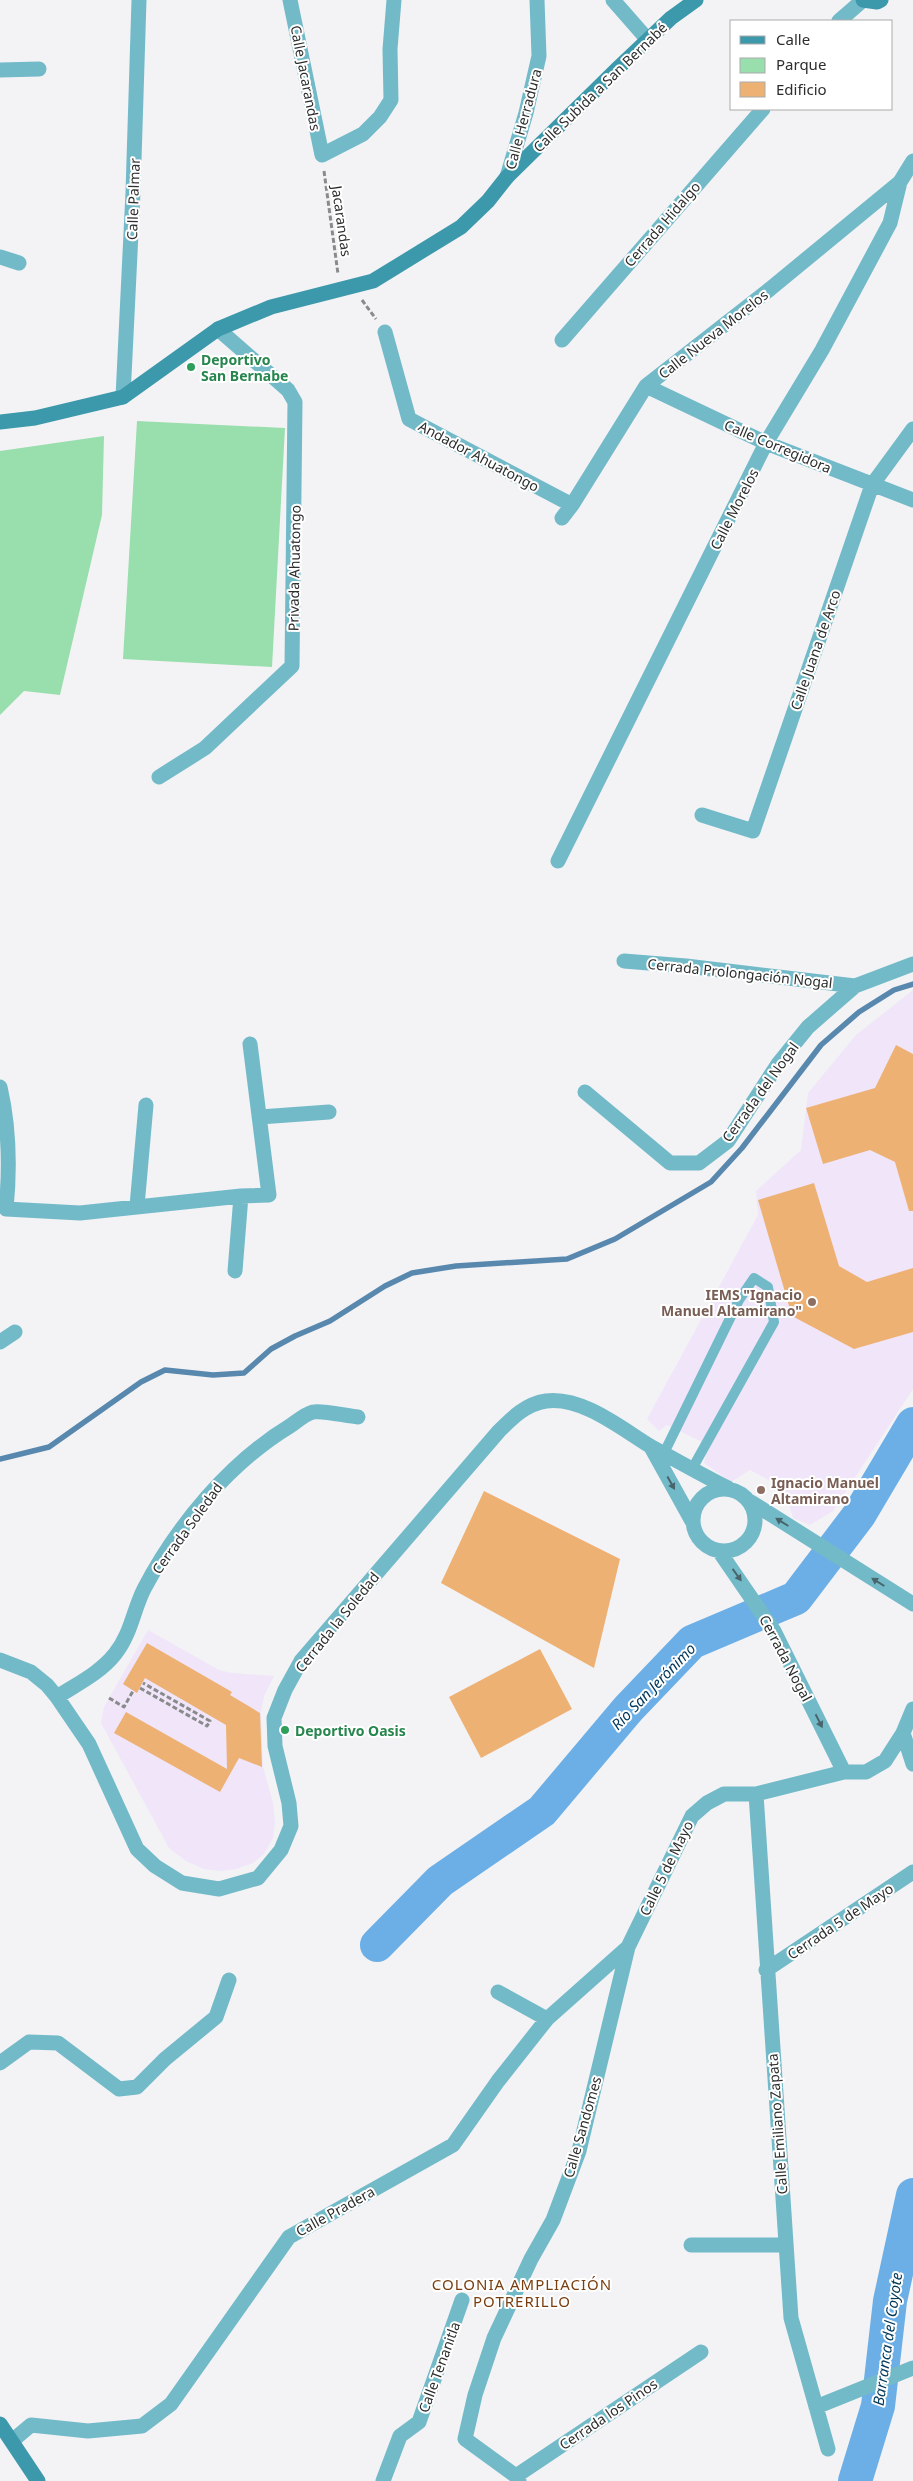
<svg xmlns="http://www.w3.org/2000/svg" width="913" height="2481" viewBox="0 0 913 2481" font-family="'Noto Sans',sans-serif">
  <style>
    .education { fill: #f0e5f9 }
    .green { fill: #99dead }
    .lines { fill: none; stroke-linecap: round; stroke-linejoin: round }
    .stream { stroke: #5988ae; stroke-width: 5.5 }
    .river { stroke: #6cafe6; stroke-width: 34 }
    .building { fill: #eeb174 }
    .path { stroke: #898a8b; stroke-width: 3; stroke-dasharray: 5 2.5; stroke-linecap: butt }
    .lane { stroke: #73bac9; stroke-width: 10 }
    .street { stroke: #73bac9; stroke-width: 15 }
    .secondary { stroke: #3c99ab; stroke-width: 15 }
    .oneway { fill: #48656b }
    .leisure-dot { fill: #2e9e5b; stroke: #fff; stroke-width: 2 }
    .education-dot { fill: #8d6e63; stroke: #fff; stroke-width: 2 }
    .labels { text-anchor: middle; dominant-baseline: central; stroke-width: 4; stroke-linejoin: round; paint-order: stroke }
    .street-label { font-size: 14px; fill: #2c2d2d; stroke: #fff }
    .leisure-label { font-size: 14px; font-weight: bold; fill: #27864d; stroke: #fff; text-anchor: start }
    .education-label { font-size: 14px; font-weight: bold; fill: #785e54; stroke: #fff; text-anchor: end }
    .water-label { font-size: 15px; font-style: italic; fill: #00385b; stroke: #fff }
    .neighbourhood-label { font-size: 15px; letter-spacing: 1px; fill: #793e0f; stroke: #fff }
  </style>
  <rect width="100%" height="100%" fill="#f3f3f5"/>
  <path class="education" d="M913,990V1389L833,1511L810,1525L793,1518L785,1489L750,1470L731,1482L704,1463L708,1445L667,1425L659,1431L647,1419L758,1215L756,1191L801,1150L808,1093L856,1035Z
    M148,1630L219,1670L232,1673L274,1676L264,1696L261,1712L263,1767L273,1803L275,1822L273,1838L264,1854L253,1863L236,1869L221,1871L204,1869L186,1861L169,1848L101,1723L104,1707Z"/>
  <path class="green" d="M137,421L285,428L272,667L123,659Z
    M104,436L102,515L60,695L24,691L0,715V451Z"/>
  <g class="lines">
    <path class="stream" d="M0,1459L49,1447L141,1382L165,1370L213,1375L244,1373L271,1349L295,1336L330,1321L385,1286L412,1273L456,1266L567,1259L615,1239L711,1182L742,1148L821,1045L859,1012L894,990L913,984"/>
    <path class="river" d="M377,1945L440,1881L542,1811L628,1709L692,1642L796,1598L859,1515L913,1424
      M855,2481L878,2406L890,2301L913,2195"/>
  </g>
  <path class="building" d="M896,1045L913,1054V1211H909L895,1162L870,1150L823,1164L806,1108L875,1088Z
    M814,1183L839,1266L867,1282L913,1268V1332L854,1349L792,1316L758,1200Z
    M484,1491L620,1559L594,1668L441,1583Z
    M147,1643L232,1692L230,1695L260,1713L262,1767L239,1758L220,1792L114,1733L126,1712L227,1769L226,1725L145,1678L137,1693L123,1684Z
    M540,1649L572,1709L481,1758L449,1697Z"/>
  <g class="lines">
    <path class="path" d="M324,171L338,274
      M362,300L376,319
      M140,1688L207,1726L210,1721L143,1683
      M109,1698L124,1707L133,1691"/>
    <path class="lane" d="M664,1453L739,1300L754,1278L768,1287L774,1322L692,1469"/>
    <path class="street" d="M290,0L322,155L363,134L380,117L391,100L390,49L394,0
      M613,0L648,40
      M839,21L863,0
      M0,70L39,69
      M507,177L526,113L539,56L537,0
      M0,257L19,263
      M385,332L409,419L572,505
      M562,340L763,109
      M646,386L766,443L913,500
      M123,397L133,192L139,0
      M562,518L572,505L646,386L770,289L900,182
      M159,777L205,748L292,666L295,402L288,390L218,329
      M702,815L753,831L872,485L913,429
      M558,861L766,443L822,350L890,223L900,182L913,161
      M624,961L686,966L855,986
      M0,1087C9,1126 10,1169 6,1209L80,1213L241,1196L269,1195L250,1044
      M585,1092L670,1163H699L728,1141L778,1064L808,1027L855,986L913,964
      M260,1117L329,1112
      M137,1206L146,1105
      M235,1271L241,1196
      M0,1342L15,1332
      M651,1447L692,1521
      M693 1520a31 31 0 1 1 62 0a31 31 0 1 1-62 0Z
      M751,1502L913,1604
      M719,1551L774,1631L844,1772
      M0,1660L31,1672L47,1685L57,1697L89,1744L137,1849L155,1866L182,1883L219,1889L258,1878L281,1850L291,1826L289,1803L275,1746L274,1718L285,1690L301,1661L499,1431C513,1417 526,1404 546,1401C582,1396 622,1429 650,1446C676,1460 702,1475 728,1488
      M57,1697C77,1684 100,1673 115,1654C131,1634 133,1611 144,1589C177,1526 229,1463 290,1426C296,1422 305,1414 313,1412C323,1410 346,1416 358,1417
      M903,1733L913,1764
      M756,1794L791,2318L828,2449
      M766,1970L913,1872
      M498,1992L547,2019
      M0,2063L29,2042L58,2043L119,2089L137,2087L165,2059L216,2017L229,1980
      M691,2245H786
      M816,2407L913,2368
      M12,2441L31,2425L88,2431L142,2426L171,2404L289,2237L453,2145L498,2081L547,2019L628,1947
      M516,2476L701,2352
      M383,2481L400,2436L419,2422L462,2300
      M519,2481L516,2476L465,2439L475,2395L494,2338L531,2259L553,2220L579,2151L628,1947L692,1816L707,1803L724,1794H756L844,1772H866L885,1761L903,1733L913,1709"/>
    <path class="secondary" d="M863,0L877,2L881,0
      M0,422L35,418L123,397L218,329L271,307L373,281L461,227L488,201L507,177L618,68L671,18L696,0
      M0,2424L38,2481"/>
  </g>
  <defs><path id="oneway-solid" d="M-6-.8H1V-3.2L6.5 0L1 3.2V.8H-6Z" transform="scale(1.25)"/></defs>
  <g class="oneway">
    <use href="#oneway-solid" transform="translate(671 1483) rotate(61)"/>
    <use href="#oneway-solid" transform="translate(782 1522) rotate(-148)"/>
    <use href="#oneway-solid" transform="translate(737 1575) rotate(54)"/>
    <use href="#oneway-solid" transform="translate(878 1582) rotate(-148)"/>
    <use href="#oneway-solid" transform="translate(819 1721) rotate(63)"/>
  </g>
  <g class="leisure-dot">
    <circle cx="191" cy="367" r="5"/>
    <circle cx="285" cy="1730" r="5"/>
  </g>
  <g class="education-dot">
    <circle cx="812" cy="1302" r="5"/>
    <circle cx="761" cy="1490" r="5"/>
  </g>
  <g class="labels">
    <g class="street-label">
      <text transform="translate(306 78) rotate(79)">Calle Jacarandas</text>
      <text transform="translate(600 87) rotate(-44)">Calle Subida a San Bernabé</text>
      <text transform="translate(523 119) rotate(-75)">Calle Herradura</text>
      <text transform="translate(133 199) rotate(-88)">Calle Palmar</text>
      <text transform="translate(342 221) rotate(82)">Jacarandas</text>
      <text transform="translate(662 224) rotate(-49)">Cerrada Hidalgo</text>
      <text transform="translate(713 334) rotate(-38)">Calle Nueva Morelos</text>
      <text transform="translate(778 446) rotate(23)">Calle Corregidora</text>
      <text transform="translate(479 456) rotate(28)">Andador Ahuatongo</text>
      <text transform="translate(734 509) rotate(-63)">Calle Morelos</text>
      <text transform="translate(294 568) rotate(-89)">Privada Ahuatongo</text>
      <text transform="translate(815 650) rotate(-71)">Calle Juana de Arco</text>
      <text transform="translate(740 973) rotate(6)">Cerrada Prolongación Nogal</text>
      <text transform="translate(760 1092) rotate(-54)">Cerrada del Nogal</text>
      <text transform="translate(187 1528) rotate(-54)">Cerrada Soledad</text>
      <text transform="translate(337 1622) rotate(-51)">Cerrada la Soledad</text>
      <text transform="translate(786 1658) rotate(62)">Cerrada Nogal</text>
      <text transform="translate(666 1868) rotate(-64)">Calle 5 de Mayo</text>
      <text transform="translate(840 1921) rotate(-34)">Cerrada 5 de Mayo</text>
      <text transform="translate(777 2124) rotate(-94)">Calle Emiliano Zapata</text>
      <text transform="translate(582 2127) rotate(-74)">Calle Sandomes</text>
      <text transform="translate(335 2211) rotate(-29)">Calle Pradera</text>
      <text transform="translate(439 2367) rotate(-70)">Calle Tenanitla</text>
      <text transform="translate(608 2414) rotate(-34)">Cerrada los Pinos</text>
    </g>
    <g class="leisure-label">
      <text x="201" y="359">Deportivo<tspan x="201" dy="16">San Bernabe</tspan></text>
      <text x="295" y="1730">Deportivo Oasis</text>
    </g>
    <g class="education-label">
      <text x="802" y="1294">IEMS "Ignacio<tspan x="802" dy="16">Manuel Altamirano"</tspan></text>
      <text x="771" y="1482" text-anchor="start">Ignacio Manuel<tspan x="771" dy="16">Altamirano</tspan></text>
    </g>
    <g class="water-label">
      <text transform="translate(653 1686) rotate(-46)">Río San Jerónimo</text>
      <text transform="translate(887 2339) rotate(-82)">Barranca del Coyote</text>
    </g>
    <g class="neighbourhood-label">
      <text x="522" y="2284">COLONIA AMPLIACIÓN<tspan x="522" dy="17">POTRERILLO</tspan></text>
    </g>
  </g>
  <rect x="730" y="20" width="162" height="90" fill="#ffffff" stroke="#ababab"/>
  <rect x="740" y="36" width="25" height="8" fill="#3c99ab" stroke="#ababab"/>
  <text x="776" y="45" font-size="15" fill="#2c2d2d">Calle</text>
  <rect x="740" y="58" width="25" height="15" fill="#99dead" stroke="#ababab"/>
  <text x="776" y="70" font-size="15" fill="#2c2d2d">Parque</text>
  <rect x="740" y="82" width="25" height="15" fill="#eeb174" stroke="#ababab"/>
  <text x="776" y="95" font-size="15" fill="#2c2d2d">Edificio</text>
</svg>
